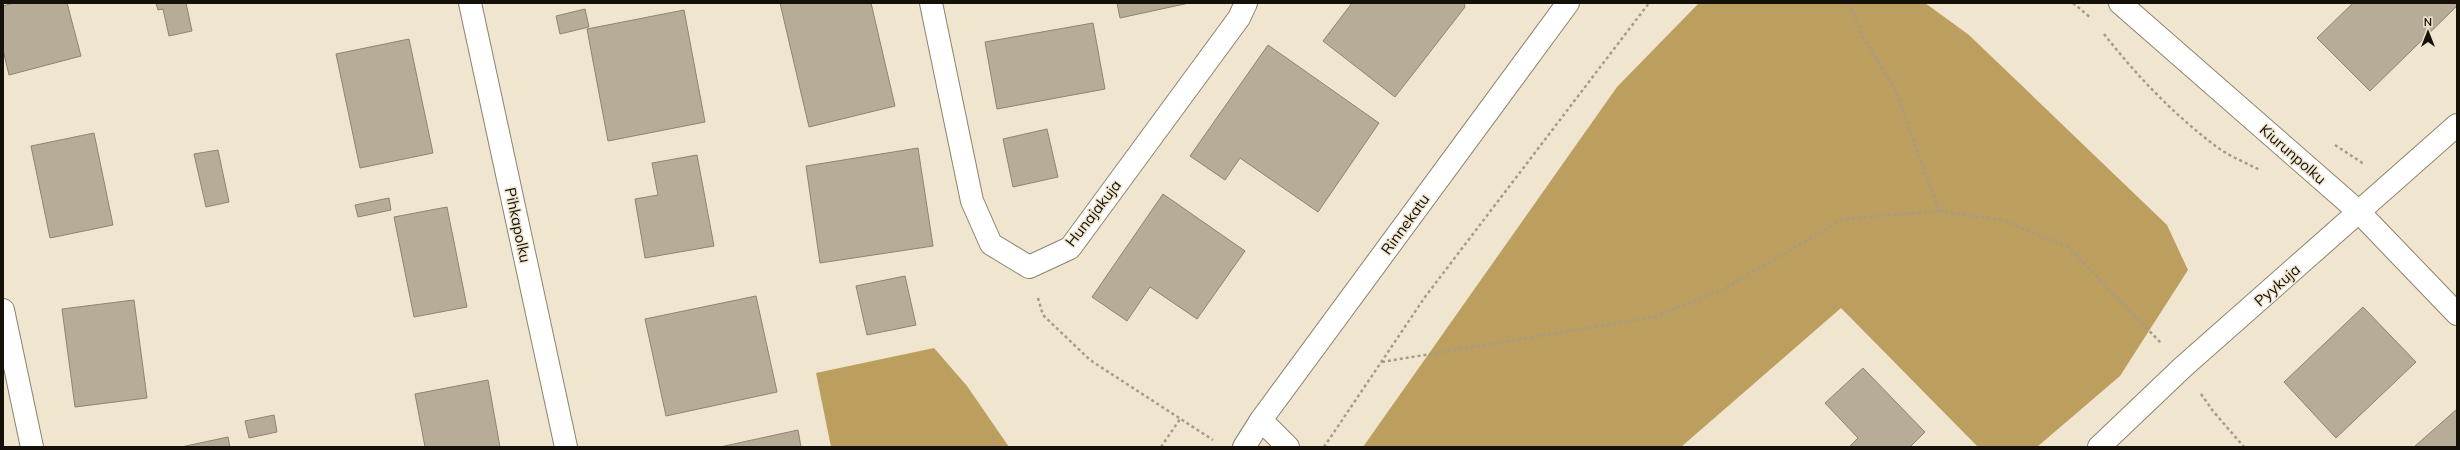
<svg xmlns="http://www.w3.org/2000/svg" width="2460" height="450" viewBox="0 0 2460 450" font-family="Mulish,sans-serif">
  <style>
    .forest { fill: #bc9e5e }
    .building { fill: #b7ac97; stroke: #8e846f }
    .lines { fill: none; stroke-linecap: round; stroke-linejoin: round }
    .minor-casing { stroke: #8d836e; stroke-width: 24 }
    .path { stroke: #a49c8a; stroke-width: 2.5; stroke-dasharray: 3 3; stroke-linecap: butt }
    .minor { stroke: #fff; stroke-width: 22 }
    .labels { text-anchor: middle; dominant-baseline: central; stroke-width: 3; stroke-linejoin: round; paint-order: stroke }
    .street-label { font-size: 15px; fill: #151109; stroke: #f0e5ce }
  </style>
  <rect width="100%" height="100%" fill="#f0e5ce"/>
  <path class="forest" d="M1699,3H1925L1969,35L2167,225L2188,270L2120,376L2037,447H1978L1841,308L1681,447H1363L1617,87Z
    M934,348L967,386L1009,447H831L816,373Z"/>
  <path class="building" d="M13,3H67L81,56L9,75L3,50V6Z
    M156,3H186L192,31L169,36L163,9L158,10Z
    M780,3H871L895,106L809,127Z
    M1117,3H1189L1120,18Z
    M1352,3H1464L1465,7L1395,97L1323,41Z
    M2353,3H2457V6L2370,91L2317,38Z
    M585,9L589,27L560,34L556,16Z
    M684,10L705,122L608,141L587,29Z
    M1093,23L1105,89L997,109L985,42Z
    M409,39L433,153L360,168L336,54Z
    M1268,45L1379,123L1318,212L1240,158L1225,180L1190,156Z
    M1047,129L1058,177L1013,187L1003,139Z
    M94,133L113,225L50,238L31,146Z
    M918,148L933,246L820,263L806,166Z
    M218,150L229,202L206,207L194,154Z
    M697,155L714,246L645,258L635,199L658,195L652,163Z
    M1163,194L1245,251L1197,319L1150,287L1127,321L1092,297Z
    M389,198L391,210L358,217L355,205Z
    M447,207L467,307L414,317L394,217Z
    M905,276L916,325L867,335L856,286Z
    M756,296L777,392L666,416L645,319Z
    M134,300L147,398L75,407L62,309Z
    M2363,307L2416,362L2336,438L2284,382Z
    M1863,368L1925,432L1910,447H1849L1858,438L1825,403Z
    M488,380L500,447H425L415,394Z
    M2457,409V447H2414Z
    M274,415L277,432L249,438L245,421Z
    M798,430L801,447H720Z
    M228,437L230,447H181Z"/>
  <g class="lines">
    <defs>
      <path id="minor" d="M470,3L566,447
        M931,3L972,201L991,244L1029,267L1070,248L1239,18L1246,3
        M2120,3L2359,212L2457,314
        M3,310L32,447
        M1261,420L1288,447
        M1244,447L1261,420L1568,3
        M2099,447L2183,367L2457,125"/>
    </defs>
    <use href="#minor" class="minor-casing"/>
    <path class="path" d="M1849,3L1864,39L1894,87L1939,211L2002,220L2068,247L2161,343
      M2073,3L2091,18
      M2104,34C2137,76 2174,115 2217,147C2229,156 2246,163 2260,170
      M2335,145L2364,164
      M1038,298L1043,315L1090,360L1213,440
      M1382,362L1654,317L1722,290L1843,219L1939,211
      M2201,394L2213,411L2244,447
      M1161,447L1180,419
      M1324,447L1425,297L1649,3"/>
    <use href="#minor" class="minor"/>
  </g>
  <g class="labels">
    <g class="street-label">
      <text transform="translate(2293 154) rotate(41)">Kiurunpolku</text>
      <text transform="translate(1093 213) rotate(-52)">Hunajakuja</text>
      <text transform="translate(1405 224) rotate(-54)">Rinnekatu</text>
      <text transform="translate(518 225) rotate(78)">Pihkapolku</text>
      <text transform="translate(2277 285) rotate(-41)">Pyykuja</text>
    </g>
  </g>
  <rect width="2460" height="450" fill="none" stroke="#151109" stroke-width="8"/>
  <g transform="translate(2428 32)" stroke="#f0e5ce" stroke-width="3" paint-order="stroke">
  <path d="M0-3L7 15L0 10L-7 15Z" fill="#151109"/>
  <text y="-6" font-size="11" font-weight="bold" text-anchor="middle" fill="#151109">N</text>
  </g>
</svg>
